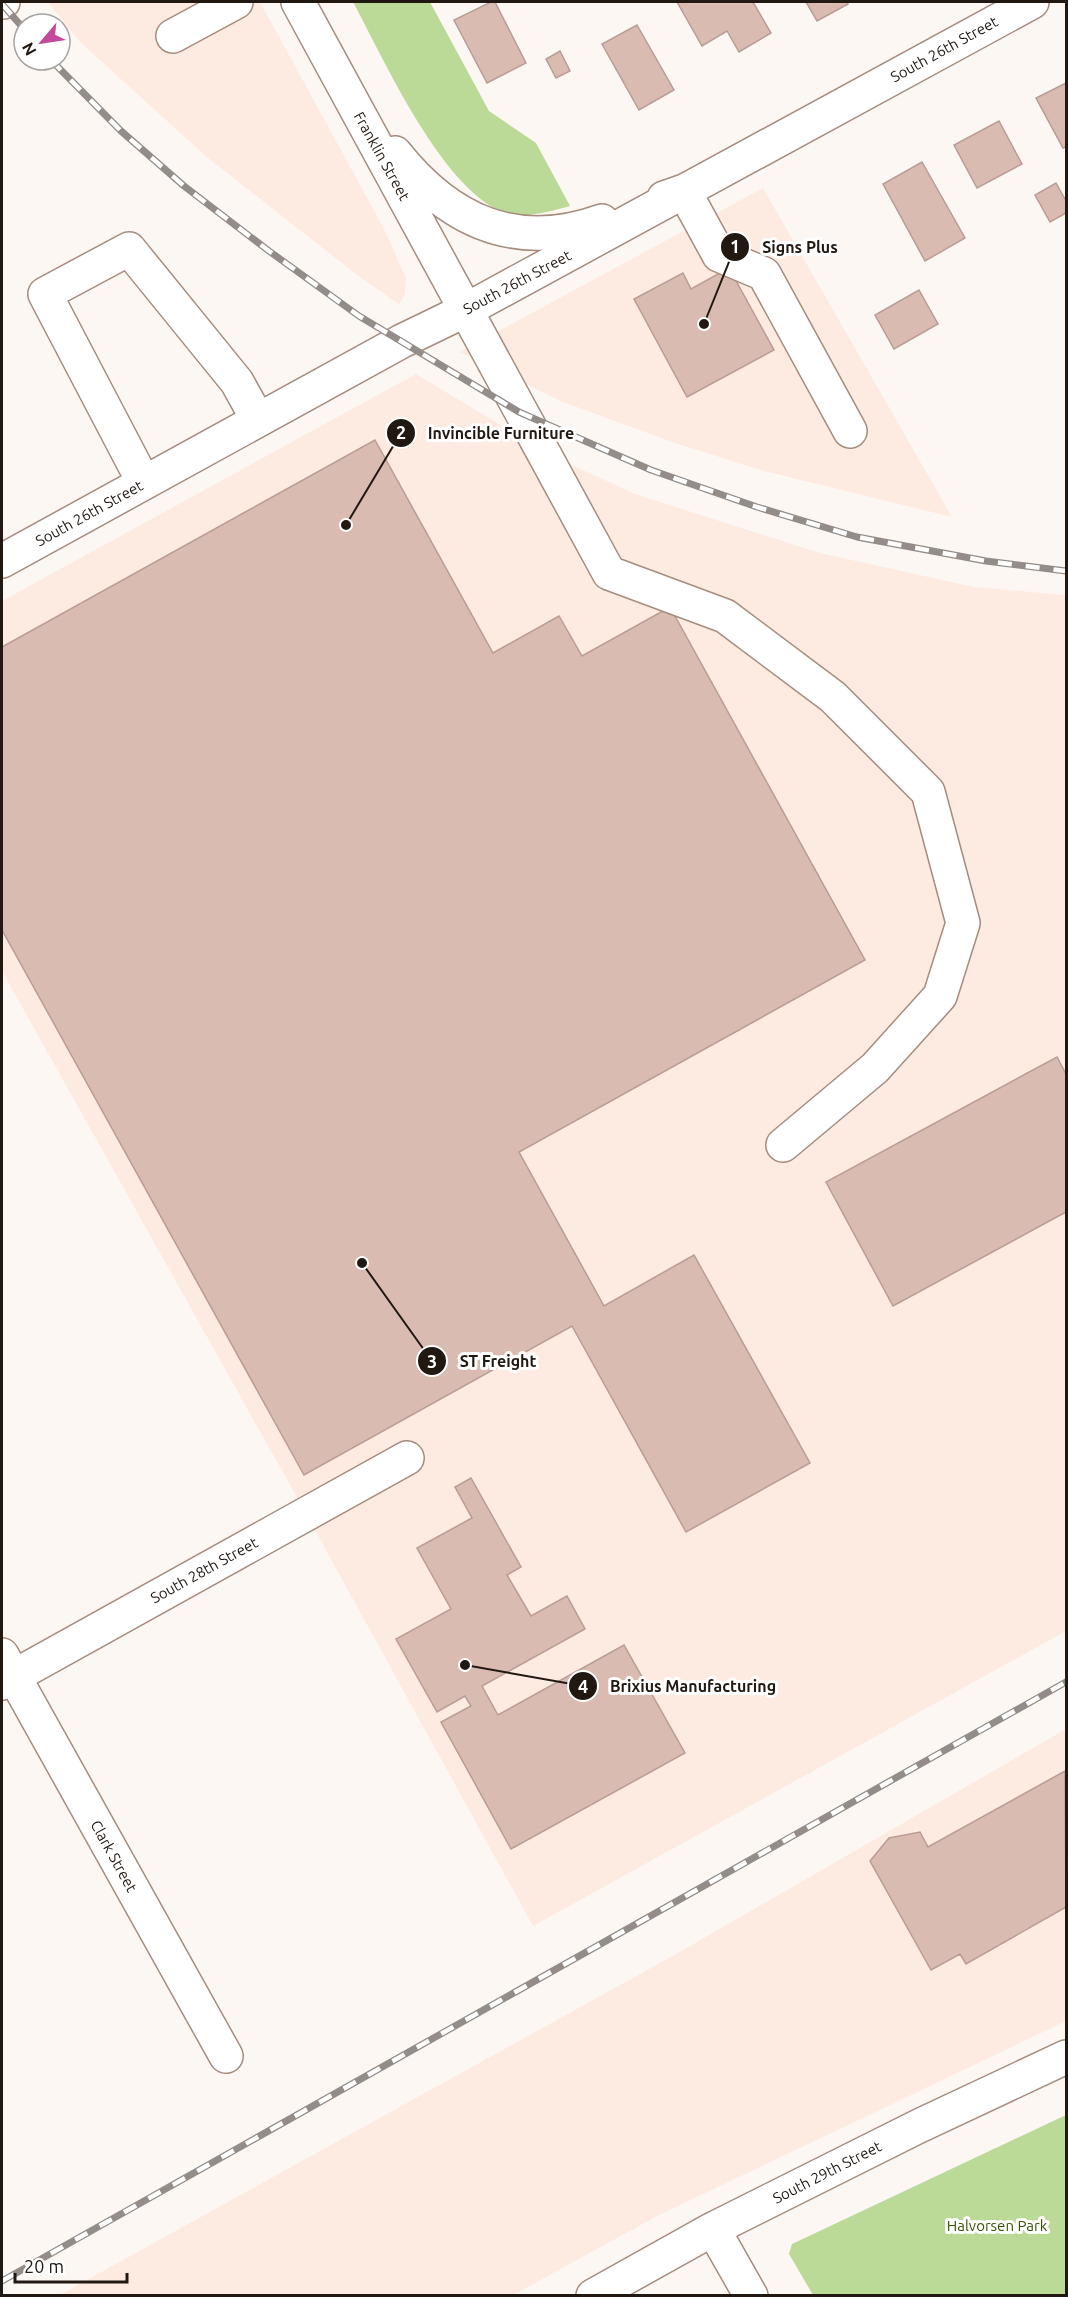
<svg xmlns="http://www.w3.org/2000/svg" width="1068" height="2297" viewBox="0 0 1068 2297" font-family="Ubuntu,sans-serif">
  <style>
    .industrial { fill: #fdeae1 }
    .green { fill: #bbda97 }
    .building { fill: #d9bbb2; stroke: #b99c94; stroke-width: 1.5 }
    .lines { fill: none; stroke-linecap: round; stroke-linejoin: round }
    .minor-casing { stroke: #a58c7d; stroke-width: 36 }
    .minor { stroke: #fff; stroke-width: 33 }
    .rail-casing { stroke: #938c88; stroke-width: 7 }
    .rail { stroke: #fff; stroke-width: 4.5; stroke-dasharray: 14; stroke-linecap: butt }
    .labels { text-anchor: middle; dominant-baseline: central; stroke-width: 6; stroke-linejoin: round; paint-order: stroke }
    .street-label { font-size: 15px; fill: #211812; stroke: #fff }
    .park-label { font-size: 15px; fill: #365102; stroke: #fff }
    .leader { fill: none; stroke: #211812; stroke-width: 2 }
    .callout-dot { fill: #211812; stroke: #fff; stroke-width: 2 }
    .mark-label { font-size: 18px; text-anchor: middle; font-weight: bold; fill: #fff }
    .callout-label { font-size: 16px; text-anchor: middle; font-weight: bold; fill: #211812; stroke: #fff; stroke-width: 6; stroke-linejoin: round; paint-order: stroke }
  </style>
  <rect width="100%" height="100%" fill="#fdf7f4"/>
  <path class="industrial" d="M48,2H260L384,229L406,278L405,294L399,304L361,278L208,158L80,42Z
    M763,188L952,517L764,471L675,443L563,402L460,352Z
    M416,374L550,455L635,494L820,553L974,587L1066,595V1631L533,1926L294,1492L2,971V601Z
    M1066,1729V2021L659,2215L513,2295L58,2296L678,1953Z"/>
  <path class="green" d="M353,2H430L489,111L536,143L570,206C552,211 534,216 516,215C450,209 382,55 353,2Z
    M1066,2115V2295H813L789,2254L792,2244Z"/>
  <path class="building" d="M491,2H495L526,63L487,83L454,20Z
    M677,2H753L771,33L739,52L727,31L702,46Z
    M806,2H846L848,4L817,21Z
    M637,25L674,90L639,110L602,44Z
    M560,51L570,71L556,78L546,59Z
    M1066,83V147L1063,148L1036,98Z
    M999,121L1022,164L977,188L954,145Z
    M922,162L965,238L925,261L883,184Z
    M1056,183L1066,201V213L1050,222L1035,195Z
    M729,268L774,350L687,397L634,299L683,273L691,289Z
    M919,290L938,324L894,349L875,315Z
    M375,440L493,653L559,616L582,656L670,607L865,960L519,1152L604,1306L694,1255L810,1463L686,1532L572,1326L304,1475L2,930V647Z
    M1057,1057L1066,1074V1212L893,1306L826,1182Z
    M471,1478L521,1567L507,1575L531,1616L567,1596L585,1629L482,1686L498,1715L624,1645L685,1753L511,1849L441,1722L471,1706L465,1696L437,1712L396,1639L451,1609L417,1548L472,1518L455,1487Z
    M1065,1771L1066,1907L966,1964L960,1954L931,1970L870,1861L889,1838L920,1832L928,1847Z"/>
  <g class="lines">
    <defs>
      <path id="minor" d="M2,2H3
        M298,2L609,573L725,616L833,697L928,792L963,923L940,996L875,1068L783,1145
        M173,36L236,2
        M395,153C449,221 516,252 602,221
        M664,198L684,191L719,255L764,274L850,431
        M144,483L45,294L129,249L237,382L258,420
        M2,561L402,341L466,310L1032,2
        M2,1655L226,2056
        M2,1683L407,1458
        M713,2229L751,2296
        M593,2296L713,2229L919,2126L1066,2057"/>
    </defs>
    <use href="#minor" class="minor-casing"/>
    <use href="#minor" class="minor"/>
    <defs>
      <path id="rail" d="M2,4L24,29
        M51,60L121,131L184,186L269,251L359,316L519,412L651,470L757,507L857,537L986,561L1066,571
        M2,2281L1066,1682"/>
    </defs>
    <use href="#rail" class="rail-casing"/>
    <use href="#rail" class="rail"/>
  </g>
  <g class="labels">
    <g class="street-label">
      <text transform="translate(944 49) rotate(-29)">South 26th Street</text>
      <text transform="translate(382 156) rotate(61)">Franklin Street</text>
      <text transform="translate(517 282) rotate(-28)">South 26th Street</text>
      <text transform="translate(89 513) rotate(-29)">South 26th Street</text>
      <text transform="translate(204 1570) rotate(-29)">South 28th Street</text>
      <text transform="translate(114 1856) rotate(61)">Clark Street</text>
      <text transform="translate(827 2172) rotate(-27)">South 29th Street</text>
    </g>
    <g class="park-label">
      <text x="997" y="2225">Halvorsen Park</text>
    </g>
  </g>
  <path class="leader" d="M704 324L735 247M346 525L401 433M362 1263L432 1361M465 1665L583 1686"/>
  <g class="callout-dot">
    <circle cx="704" cy="324" r="6"/>
    <circle cx="346" cy="525" r="6"/>
    <circle cx="362" cy="1263" r="6"/>
    <circle cx="465" cy="1665" r="6"/>
    <circle cx="735" cy="247" r="15"/>
    <circle cx="401" cy="433" r="15"/>
    <circle cx="432" cy="1361" r="15"/>
    <circle cx="583" cy="1686" r="15"/>
  </g>
  <g class="mark-label">
    <text x="735" y="253">1</text>
    <text x="401" y="439">2</text>
    <text x="432" y="1368">3</text>
    <text x="583" y="1693">4</text>
  </g>
  <g class="callout-label">
    <text x="800" y="253">Signs Plus</text>
    <text x="501" y="439">Invincible Furniture</text>
    <text x="498" y="1367">ST Freight</text>
    <text x="693" y="1692">Brixius Manufacturing</text>
  </g>
  <rect width="1068" height="2297" fill="none" stroke="#211812" stroke-width="6"/>
  <g transform="translate(42 42) rotate(241)"><circle r="28" fill="#ffffff" stroke="#a6a3a0" stroke-width="1.5"/>
  <path d="M0-4.5L10 22L0 15L-10 22Z" fill="#c4499a"/>
  <text y="-9" font-size="16" font-weight="bold" text-anchor="middle" fill="#211812">N</text>
  </g>
  <path d="M15 2273v9h112v-9" fill="none" stroke="#211812" stroke-width="3"/>
  <text x="24" y="2273" font-size="18" fill="#211812" stroke="#ffffff" stroke-width="4.5" paint-order="stroke">20 m</text>
</svg>
